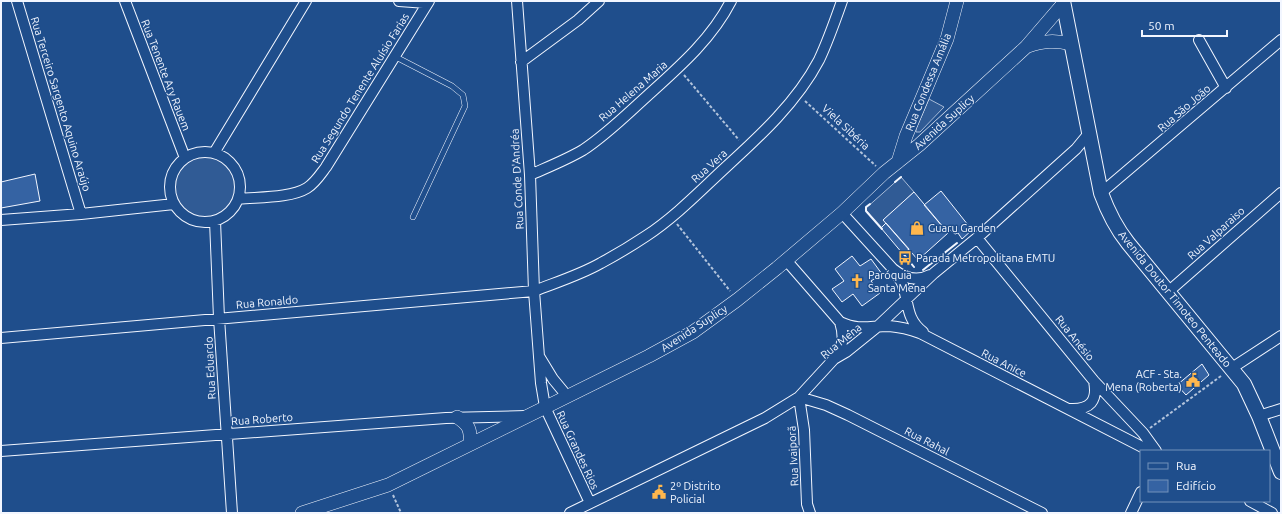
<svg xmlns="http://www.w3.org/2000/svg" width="1282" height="514" viewBox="0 0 1282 514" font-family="Ubuntu,sans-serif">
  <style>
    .built { fill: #305b95; stroke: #a8bbd7 }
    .building { fill: #3563a3; stroke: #f2f6ff }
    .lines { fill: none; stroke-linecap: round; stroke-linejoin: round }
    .service-casing { stroke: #f2f6ff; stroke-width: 6 }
    .minor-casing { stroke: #f2f6ff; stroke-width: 12 }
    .tertiary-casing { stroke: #f2f6ff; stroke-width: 14 }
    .secondary-casing { stroke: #f2f6ff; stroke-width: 16 }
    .path { stroke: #b3c4dc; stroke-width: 2; stroke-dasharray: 3 2; stroke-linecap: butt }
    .service { stroke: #1f4e8c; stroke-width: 5 }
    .minor { stroke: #1f4e8c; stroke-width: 10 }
    .tertiary { stroke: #1f4e8c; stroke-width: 13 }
    .secondary { stroke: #1f4e8c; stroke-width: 14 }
    .wall { stroke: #f2f6ff; stroke-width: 2 }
    .labels { text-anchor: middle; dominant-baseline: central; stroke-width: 3; stroke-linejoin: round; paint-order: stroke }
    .street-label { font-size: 11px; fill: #f2f6ff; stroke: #1f4e8c }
    .poi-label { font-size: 11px; fill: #f2f6ff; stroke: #1f4e8c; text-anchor: start }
  </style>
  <rect width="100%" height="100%" fill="#1f4e8c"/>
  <path class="built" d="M929,99L944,107L920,132H916V129Z
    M172 187a33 33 0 1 1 66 0a33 33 0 1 1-66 0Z
    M901,177L914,192L883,220L886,223L881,228L865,209Z"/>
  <path class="building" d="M35,174L40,201L1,208V182Z
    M941,191L972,230L962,239L958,233L955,234L950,230L948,233L924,205Z
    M914,192L948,233L918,260L883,220Z
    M886,223L909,249L903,254L881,228Z
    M852,256L860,266L871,259L882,274L871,281L880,293L862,306L853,294L842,302L832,289L844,281L835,269Z
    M1202,364L1209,375L1186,395L1177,385Z"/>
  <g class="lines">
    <defs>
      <path id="service" d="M394,56L452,86L463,95L465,106L413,217"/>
      <path id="minor" d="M17,1L81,214
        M125,1L185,158
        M399,1L427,3
        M517,1L530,175L534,291L541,383L545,407L590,503
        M1199,40L1226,88
        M521,62L578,20L599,1
        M170 187a35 35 0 1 1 70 0a35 35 0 1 1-70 0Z
        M214,153L306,1
        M530,175C548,167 566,160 583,150C606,135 626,115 646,97C678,68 711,40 731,1
        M1101,193L1281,40
        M239,199C258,197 291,198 307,188C315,183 320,175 326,167L429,1
        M842,213L893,269C904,278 917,282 930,275
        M1,220L81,214L174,204
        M215,221L219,318L232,513
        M977,238L1094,381L1143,433L1156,451
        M786,260L840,322C860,331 869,326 889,326C900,327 909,329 920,333L1150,451
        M895,272C898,277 902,281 903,286C909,304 906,319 923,332
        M1168,292L1281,193
        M1,338L534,291C557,282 580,275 601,263C616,255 631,246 646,236C675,217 700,191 726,167C760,136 797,102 819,60C828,41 835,21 842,1
        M539,356L553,379L567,396
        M835,357C844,346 844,335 840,322
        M1232,368L1281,336
        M799,397L826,405L848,415L1042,513
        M799,397L804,430L807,504L810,513
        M1070,409C1090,410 1098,401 1094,381
        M1259,416L1281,409
        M1,451L446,418L526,416
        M1250,501L1272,513
        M570,513L765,418L799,397L834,359L846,352L877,327L934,273L977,238L1076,149L1090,132
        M1131,513L1141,492"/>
      <path id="tertiary" d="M1028,46C1043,41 1055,40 1071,44
        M898,162L906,136L947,39L957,1
        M457,417C469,425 471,429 470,444
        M302,513L388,485L649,356L693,332L737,300L777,268L842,213L884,173L919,145L1026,47L1063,4"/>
      <path id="secondary" d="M1063,1L1101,193C1108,212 1116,228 1128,243L1244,384L1259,416L1281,472"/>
    </defs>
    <use href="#service" class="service-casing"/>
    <use href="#minor" class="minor-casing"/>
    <use href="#tertiary" class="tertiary-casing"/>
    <use href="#secondary" class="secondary-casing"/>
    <path class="path" d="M684,75L739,140
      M805,101L876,166
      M677,224L730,291
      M1150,428L1221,376
      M393,495L401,513"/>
    <use href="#service" class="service"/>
    <use href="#minor" class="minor"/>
    <use href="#tertiary" class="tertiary"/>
    <use href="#secondary" class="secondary"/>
    <path class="wall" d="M895,182L901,177
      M870,204L866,207V211L882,229
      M902,252L914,267
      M923,270L957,243"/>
  </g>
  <defs>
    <symbol id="shop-bare" viewBox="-9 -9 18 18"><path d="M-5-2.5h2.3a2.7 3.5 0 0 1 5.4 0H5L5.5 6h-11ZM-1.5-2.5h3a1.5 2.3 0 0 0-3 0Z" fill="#ffb74d" stroke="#1f4e8c" stroke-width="2.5" paint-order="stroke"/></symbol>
    <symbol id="bus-bare" viewBox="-9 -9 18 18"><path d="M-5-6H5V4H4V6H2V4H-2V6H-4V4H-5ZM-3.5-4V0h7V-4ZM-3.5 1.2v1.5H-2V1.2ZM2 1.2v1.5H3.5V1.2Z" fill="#ffb74d" stroke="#1f4e8c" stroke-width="2.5" paint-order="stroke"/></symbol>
    <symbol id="church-bare" viewBox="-9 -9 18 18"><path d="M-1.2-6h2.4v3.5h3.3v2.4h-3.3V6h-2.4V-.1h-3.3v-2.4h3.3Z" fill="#ffb74d" stroke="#1f4e8c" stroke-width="2.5" paint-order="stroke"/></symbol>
    <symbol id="civic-bare" viewBox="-9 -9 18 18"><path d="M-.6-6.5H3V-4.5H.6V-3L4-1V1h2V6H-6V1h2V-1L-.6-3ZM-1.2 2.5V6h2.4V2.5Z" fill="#ffb74d" stroke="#1f4e8c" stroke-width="2.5" paint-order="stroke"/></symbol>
  </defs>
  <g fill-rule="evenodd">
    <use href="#shop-bare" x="907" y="218" width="20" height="20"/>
    <use href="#bus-bare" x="895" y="248" width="20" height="20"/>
    <use href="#church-bare" x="847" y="271" width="20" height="20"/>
    <use href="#civic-bare" x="1183" y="370" width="20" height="20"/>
    <use href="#civic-bare" x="649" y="482" width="20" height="20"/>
  </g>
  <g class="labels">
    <g class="street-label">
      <text transform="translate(166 75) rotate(69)">Rua Tenente Ary Rauem</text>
      <text transform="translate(928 82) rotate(-68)">Rua Condessa Amália</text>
      <text transform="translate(360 88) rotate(-58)">Rua Segundo Tenente Aluísio Farias</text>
      <text transform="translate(633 91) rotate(-41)">Rua Helena Maria</text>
      <text transform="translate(61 104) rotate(73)">Rua Terceiro Sargento Aquino Araújo</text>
      <text transform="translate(1184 108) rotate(-41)">Rua São João</text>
      <text transform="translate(944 122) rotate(-42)">Avenida Suplicy</text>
      <text transform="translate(846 127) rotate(43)">Viela Sibéria</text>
      <text transform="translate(709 166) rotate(-42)">Rua Vera</text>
      <text transform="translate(517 179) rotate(-93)">Rua Conde D'Andréa</text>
      <text transform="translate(1216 233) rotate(-42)">Rua Valparaiso</text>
      <text transform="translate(1175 299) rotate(51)">Avenida Doutor Timoteo Penteado</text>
      <text transform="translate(267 302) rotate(-5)">Rua Ronaldo</text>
      <text transform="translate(694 328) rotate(-33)">Avenida Suplicy</text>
      <text transform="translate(1075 338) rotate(51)">Rua Anésio</text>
      <text transform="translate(841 341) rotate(-39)">Rua Mena</text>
      <text transform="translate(1004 363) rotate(27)">Rua Anice</text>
      <text transform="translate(210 368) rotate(-93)">Rua Eduardo</text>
      <text transform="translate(262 419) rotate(-4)">Rua Roberto</text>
      <text transform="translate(927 441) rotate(27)">Rua Rahal</text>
      <text transform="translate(578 450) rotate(65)">Rua Grandes Rios</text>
      <text transform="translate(793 456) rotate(-93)">Rua Ivaiporã</text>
    </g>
    <g class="poi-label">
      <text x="928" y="228">Guaru Garden</text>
      <text x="916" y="258">Parada Metropolitana EMTU</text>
      <text x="868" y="275">Paróquia<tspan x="868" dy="13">Santa Mena</tspan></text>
      <text x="1182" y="374" text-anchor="end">ACF - Sta.<tspan x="1182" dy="13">Mena (Roberta)</tspan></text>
      <text x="670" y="486">2º Distrito<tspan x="670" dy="13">Policial</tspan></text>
    </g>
  </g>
  <rect width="1282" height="514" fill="none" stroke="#f2f6ff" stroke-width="4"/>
  <rect x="1140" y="450" width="130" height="52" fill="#1f4e8c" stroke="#7391ba"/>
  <rect x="1148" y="463" width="20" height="6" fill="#1f4e8c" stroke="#7391ba"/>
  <text x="1176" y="470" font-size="12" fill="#f2f6ff">Rua</text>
  <rect x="1148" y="480" width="20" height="12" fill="#3563a3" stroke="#7391ba"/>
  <text x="1176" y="490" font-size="12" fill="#f2f6ff">Edifício</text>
  <path d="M1142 30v6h85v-6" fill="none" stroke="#f2f6ff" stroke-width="2"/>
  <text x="1148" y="30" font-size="12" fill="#f2f6ff" stroke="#1f4e8c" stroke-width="3" paint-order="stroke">50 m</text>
</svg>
